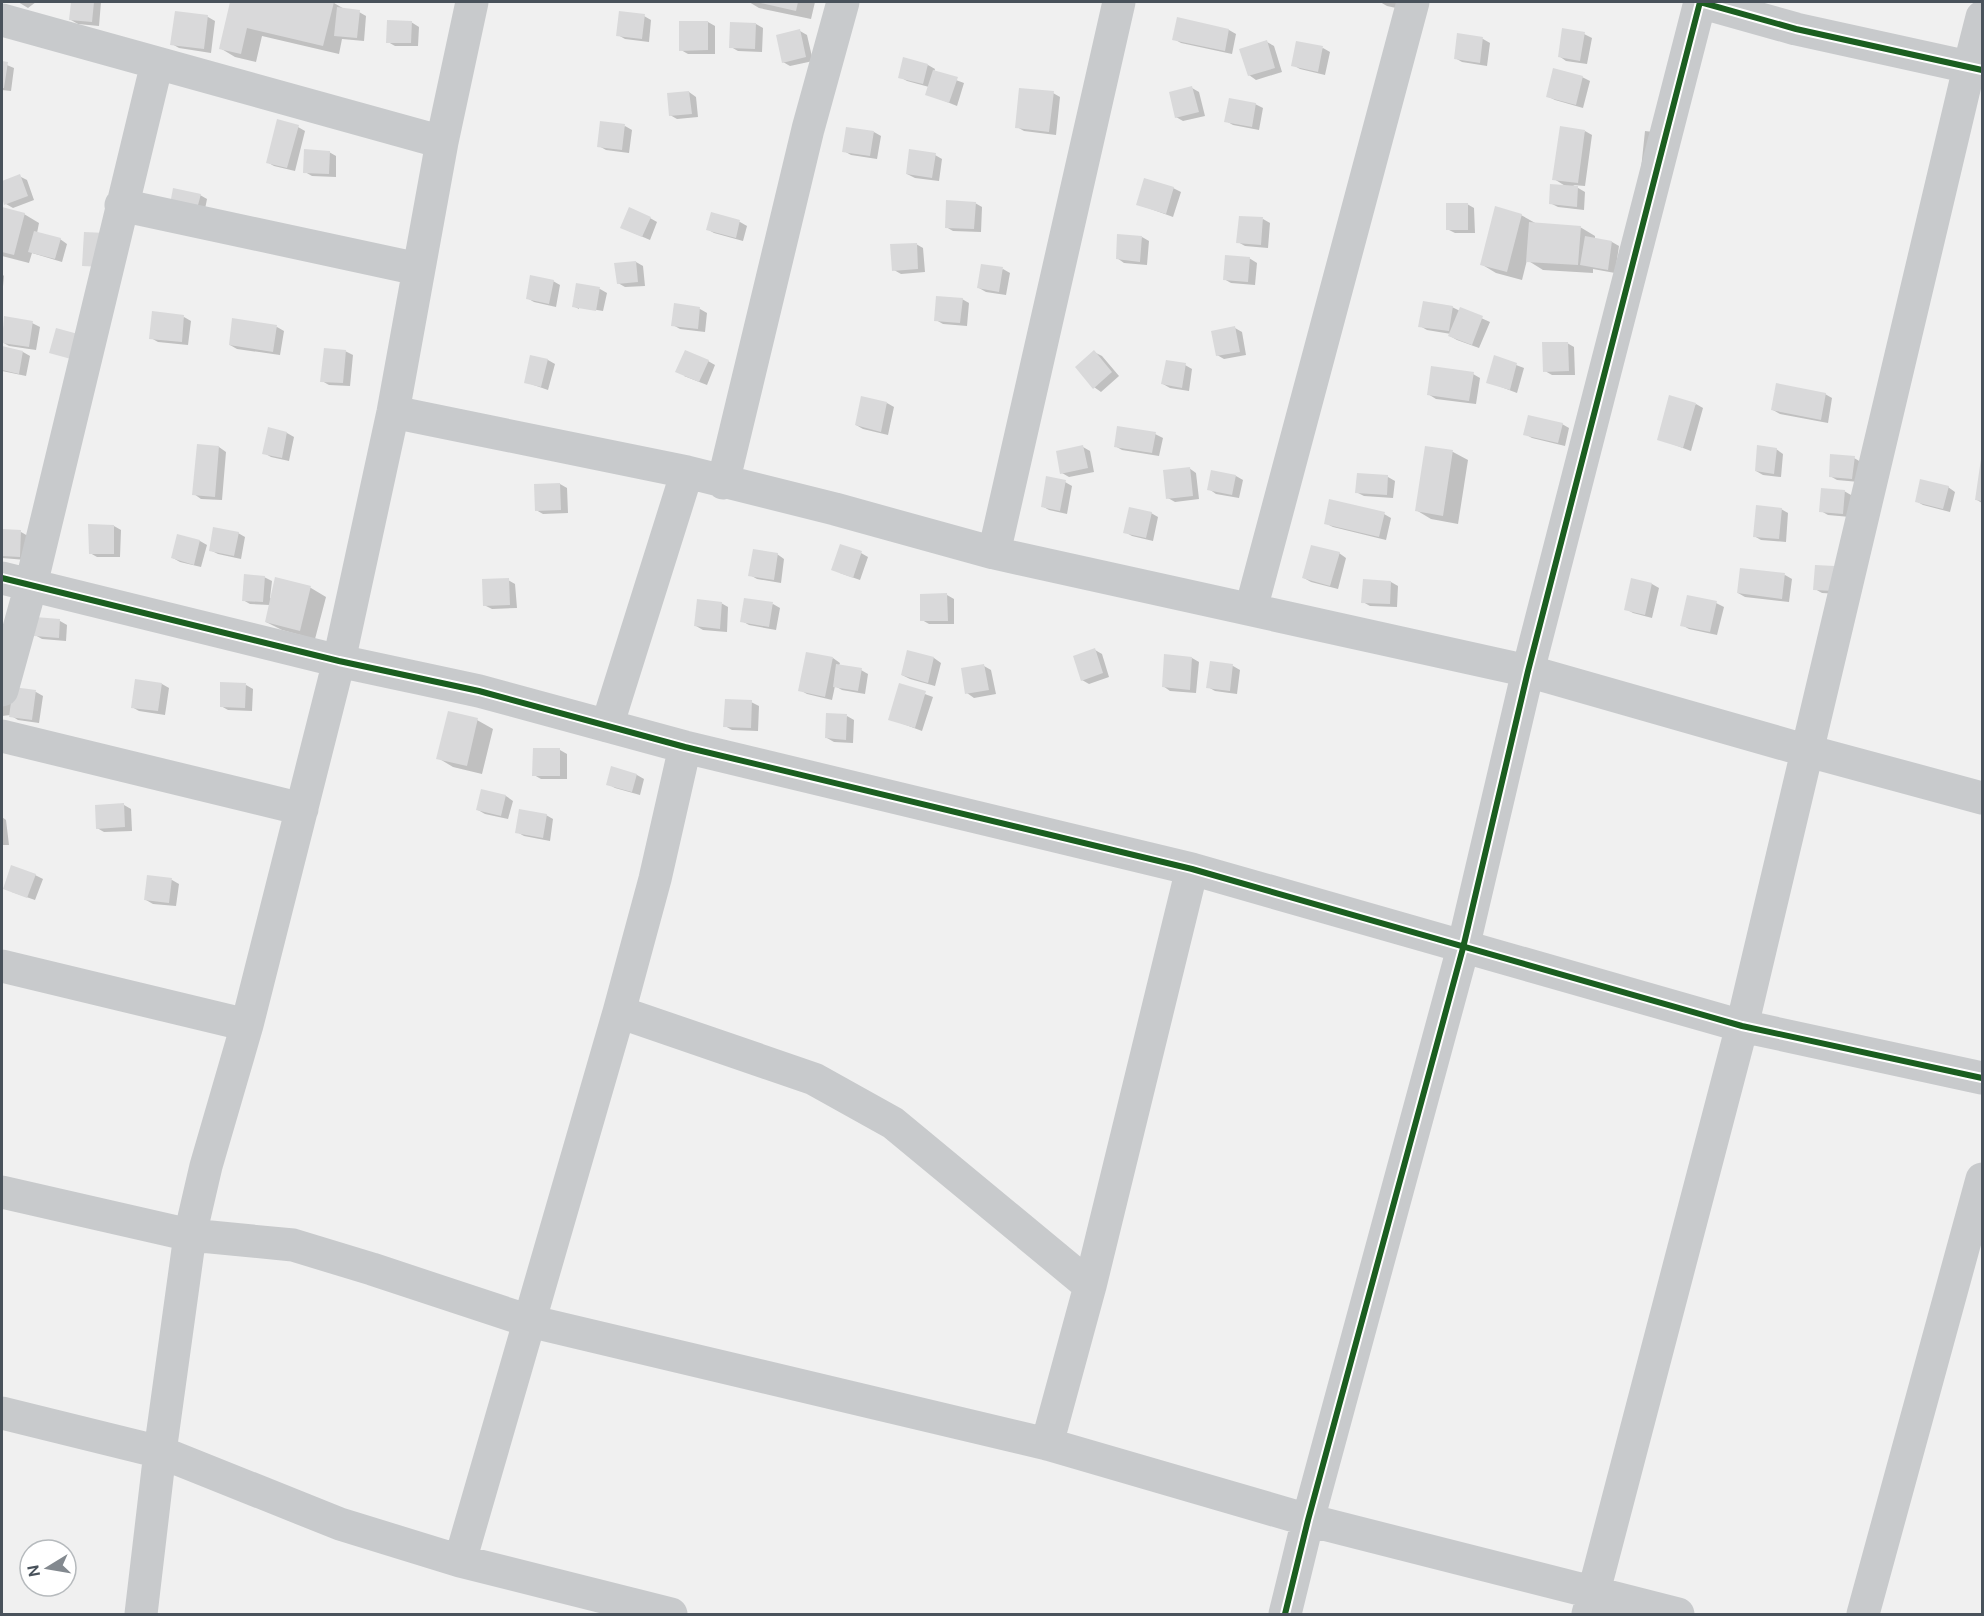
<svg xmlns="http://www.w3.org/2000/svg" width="1984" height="1616" viewBox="0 0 1984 1616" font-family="'DM Sans',sans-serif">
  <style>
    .shadow { fill: #0003 }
    .building { fill: #d9d9da }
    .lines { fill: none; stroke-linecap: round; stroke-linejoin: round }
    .street { stroke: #c8cacc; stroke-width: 33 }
    .cycleway-casing { stroke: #fff; stroke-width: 10 }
    .cycleway { stroke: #1b5e20; stroke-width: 6 }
  </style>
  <rect width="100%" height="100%" fill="#f0f0f0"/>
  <path class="shadow" d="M18,2H36L28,8Z
    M72,2H101L99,26L78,24L71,20Z
    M231,2L334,3L346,10L359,12L366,16L364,41L342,39L339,54L262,36L256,62L235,57L220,48Z
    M749,2H815L811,19L759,8Z
    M1380,2H1416L1414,12L1387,6Z
    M176,13L208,17L215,21L211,53L179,48L172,44Z
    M644,16L651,20L649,42L625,39L618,35Z
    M1178,19L1229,30L1236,34L1232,54L1181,43L1174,39Z
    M411,22L419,27L418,46H395L388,42Z
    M708,22L715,26V54H688L681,50Z
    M756,24L763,28L762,52L738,51L731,47Z
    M800,31L807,35L813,61L790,66L783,62Z
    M1584,34L1592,38L1587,64L1566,61L1559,56Z
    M1458,35L1483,39L1490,43L1487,66L1462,62L1455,58Z
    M1267,42L1274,46L1282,72L1256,80L1249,75Z
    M1323,48L1330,52L1325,75L1300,69L1293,65Z
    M2,63L14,68L11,91L2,90Z
    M928,65L935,69L934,72L964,83L957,106L927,94L929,87L907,81L900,77Z
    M1582,77L1590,81L1583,108L1555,100L1547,96Z
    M1192,88L1199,92L1205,116L1183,121L1176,117Z
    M689,92L696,97L698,117L677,119L670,115Z
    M1053,93L1060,97L1056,135L1024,131L1017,127Z
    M1255,104L1263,108L1259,130L1233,125L1226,121Z
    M625,126L632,130L629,153L606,150L599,146Z
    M298,127L305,131L295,171L274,166L267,162Z
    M1585,131L1592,135L1585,186L1573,185L1585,192L1584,210L1558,207L1550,203L1567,187L1554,179Z
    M1645,131L1669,134L1641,169Z
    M874,132L881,136L877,159L851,155L844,151Z
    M329,152L336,156V177L312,176L305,172Z
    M935,155L942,159L939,181L915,178L907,174Z
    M19,176L27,180L34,200L13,208L6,204L2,193V182Z
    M1173,188L1181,192L1173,217L1137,204Z
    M200,195L207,199L203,219L177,213Z
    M975,203L982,207L981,232L953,231L946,227Z
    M1467,204L1474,208L1475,233H1455L1447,229Z
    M2,208L24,214L39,223L37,233L60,239L67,244L62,262L32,253L29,263L2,256Z
    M712,214L740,222L747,226L743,241L714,233L707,229Z
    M1521,215L1537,224L1580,227L1595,236V240L1612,242L1619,246L1615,273L1593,269V273L1543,270L1527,260L1522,280L1496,273L1481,264Z
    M650,218L657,222L650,240L629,231Z
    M1263,219L1270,223L1268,248L1245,246L1238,242Z
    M1142,237L1149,241L1147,265L1124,263L1117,258Z
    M916,244L923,248L925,272L901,274L894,270Z
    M1249,258L1257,263L1255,285L1231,283L1224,279Z
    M636,262L643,266L645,286L625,287L618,283Z
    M1003,269L1010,273L1006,295L986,292L979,288Z
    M2,274L4,276L2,297Z
    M553,281L560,285L556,307L534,302L527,298Z
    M577,284L600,289L607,293L603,311L579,307V309L573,306Z
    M962,299L969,303L967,326L943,324L936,320Z
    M675,305L700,309L707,313L705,332L680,329L673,325Z
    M1452,307L1460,311L1461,309L1490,322L1479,348L1457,340L1450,336L1451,334L1427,330L1420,326Z
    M184,317L191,321L188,345L158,342L151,338Z
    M5,318L32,323L40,327L36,350L9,346L2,342Z
    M277,327L284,331L280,355L237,349L230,345Z
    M1235,328L1242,332L1246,355L1224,359L1217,355Z
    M1567,343L1574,347L1575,375H1552L1545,371Z
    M2,348L23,352L30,356L26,376L2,371Z
    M345,351L353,355L350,386L329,385L322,381Z
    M1094,352L1102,356L1119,376L1101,392L1094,387Z
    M532,356L548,360L555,364L548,390L525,382Z
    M1495,357L1524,368L1517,393L1488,382Z
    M708,361L715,365L707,385L684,376Z
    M1185,365L1192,369L1189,391L1170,388L1163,384Z
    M1473,374L1480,378L1476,404L1436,399L1428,394Z
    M1825,394L1832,398L1828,423L1780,414L1773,410Z
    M887,403L894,407L888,435L863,429L856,425Z
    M1696,404L1703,408L1691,451L1659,439Z
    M1562,424L1569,428L1565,446L1532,438L1525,434Z
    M269,429L287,433L294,437L289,461L271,457L264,453Z
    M1155,434L1163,438L1159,456L1122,450L1115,446Z
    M198,445L219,447L226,452L222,500L201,499L194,494Z
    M1083,447L1090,451L1094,472L1069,477L1062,473Z
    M1426,447L1453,452L1468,460L1458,524L1431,519L1416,510Z
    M1776,449L1783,454L1781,477L1763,475L1756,471Z
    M1854,458L1861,462L1859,482L1837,480L1830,476Z
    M1982,460V503L1977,500Z
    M1189,468L1196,473L1199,499L1175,502L1168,498Z
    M1236,476L1243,480L1239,498L1216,494L1209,489Z
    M1388,477L1395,481L1393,498L1364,496L1356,492Z
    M1065,482L1072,486L1067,514L1049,510L1042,506Z
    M560,484L567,488L568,513L543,514L536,510Z
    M1948,487L1955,492L1950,512L1923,505L1916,501Z
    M1844,491L1851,495L1850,517L1828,515L1821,511Z
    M1781,509L1788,513L1786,542L1761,540L1754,536Z
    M1151,513L1158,517L1153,541L1132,536L1125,532Z
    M1384,514L1391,518L1386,540L1333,527L1325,523Z
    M114,526L121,530L120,557H97L90,553Z
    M2,530L21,532L28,536L26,560L2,558Z
    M238,533L245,537L241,559L218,554L210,550Z
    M178,536L200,541L207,545L201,567L180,562L173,558Z
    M861,553L868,557L860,580L840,573Z
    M1339,553L1346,558L1338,589L1311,582L1304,578Z
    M777,554L784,559L781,583L757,579L750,575Z
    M1842,572L1841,594L1822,593L1815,589Z
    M1785,575L1792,579L1789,602L1745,597L1738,593Z
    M264,577L272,581L270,598L272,599L277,579L311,588L326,597L315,639L282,630L266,622L270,605L250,604L243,600Z
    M508,580L515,584L517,608L492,609L484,605Z
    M1632,580L1652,584L1659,588L1652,618L1633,613L1626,609Z
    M1391,582L1398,586L1397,607L1370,606L1363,602Z
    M947,595L954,599V624H929L922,620Z
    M721,603L728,607L727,632L703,630L696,626Z
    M1716,603L1724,607L1717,635L1689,629L1682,625Z
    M773,604L780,608L776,630L749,625L742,621Z
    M36,619L60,621L67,625L66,641L42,639L35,635Z
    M1095,650L1102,654L1109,677L1089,684L1082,680Z
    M908,652L934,658L941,663L935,686L910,679L902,675Z
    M833,658L840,663L839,666L861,670L868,674L865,694L842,690L835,686L832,700L807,694L800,690Z
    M1192,658L1199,662L1196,693L1170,691L1163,686Z
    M1211,663L1233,666L1240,670L1237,694L1215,691L1208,687Z
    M984,666L991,670L996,694L974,698L967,693Z
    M136,680L162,684L169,688L165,715L139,711L132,707Z
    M246,685L253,689L252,711L228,710L221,706Z
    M900,685L933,697L922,731L890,719Z
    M14,689L36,692L43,696L39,723L18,720L10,715L2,716V691Z
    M751,702L759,706L758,731L732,730L725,726Z
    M847,716L854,720L853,743L834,742L827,738Z
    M477,720L493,729L482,774L453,767L438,758Z
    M560,750L567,754V779H541L534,775Z
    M612,768L637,775L644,779L640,795L615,788L608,784Z
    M482,791L506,796L513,801L508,819L485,814L478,810Z
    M124,805L131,809L132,831L104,832L97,828Z
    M546,815L553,819L550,841L524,836L517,832Z
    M2,817L6,820L9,845H2Z
    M35,875L43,879L35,900L12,892Z
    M149,877L172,880L179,884L176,906L153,904L146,900Z"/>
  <path class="building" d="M71,2H94L92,22L69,20Z
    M230,2H334L323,46L247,28L241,54L219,49Z
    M756,2H798L796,11Z
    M337,7L360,10L357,38L334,36Z
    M175,11L208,15L204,49L170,45Z
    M619,11L645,14L642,39L616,36Z
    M1177,17L1229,29L1225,51L1172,40Z
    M387,20L412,21L411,43H386Z
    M679,21H708V50L679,51Z
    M730,22L756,23L755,49L729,48Z
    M1562,28L1585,32L1580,61L1558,57Z
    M800,29L806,57L782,63L776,35Z
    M1457,33L1483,37L1480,63L1454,59Z
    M1267,40L1275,68L1248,76L1239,49Z
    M1296,41L1323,46L1318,72L1291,66Z
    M903,57L928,64L923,84L898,78Z
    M2,61L8,62L4,88H2Z
    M1553,68L1583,76L1576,105L1546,97Z
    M933,70L958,77L949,103L925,95Z
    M1192,86L1199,112L1175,118L1169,92Z
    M1019,88L1054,91L1049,132L1015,128Z
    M689,91L692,114L669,116L667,93Z
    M1229,98L1256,103L1252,127L1224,122Z
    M277,119L299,125L287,168L266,163Z
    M600,121L625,124L622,150L597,147Z
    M1560,126L1585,130L1578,183L1552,180Z
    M846,127L874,131L870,156L842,152Z
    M304,149L330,151L329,174L303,173Z
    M909,149L936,153L932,178L906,174Z
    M20,174L28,196L4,205L2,197V181Z
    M1144,178L1174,187L1166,214L1136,205Z
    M1550,184L1578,186L1577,207L1549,204Z
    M173,188L201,194L195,216L169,210Z
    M946,200L976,202L974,229L945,228Z
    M1446,203H1468V230H1446Z
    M1495,206L1522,214L1507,272L1480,265Z
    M2,207L25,213L14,255L2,252Z
    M629,207L651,217L642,237L620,228Z
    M711,212L740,220L736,238L706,230Z
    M1239,216L1263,217L1261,245L1236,243Z
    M1529,222L1581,226L1578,265L1526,262Z
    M34,231L61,238L55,259L28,252Z
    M84,232L106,233L104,267L82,266Z
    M1117,234L1142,236L1140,262L1116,259Z
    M1585,236L1612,241L1608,270L1580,265Z
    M917,243L918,269L892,271L890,244Z
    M1225,255L1250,257L1248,282L1223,280Z
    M636,261L638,282L617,284L614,263Z
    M981,264L1003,267L999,292L977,288Z
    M530,275L554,280L549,304L526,299Z
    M576,283L600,287L596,311L572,307Z
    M936,296L963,298L960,323L934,321Z
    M1423,301L1453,306L1449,331L1418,327Z
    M674,303L700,307L698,329L671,326Z
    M1460,307L1483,316L1472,345L1448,336Z
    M152,311L184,315L182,342L149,339Z
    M4,316L33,321L29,347L2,343Z
    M232,318L277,325L273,352L229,345Z
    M1235,326L1240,352L1216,356L1211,331Z
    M56,328L78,334L71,359L49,353Z
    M1542,342H1568L1569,371L1543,372Z
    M2,346L23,351L19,374L2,370Z
    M324,348L346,350L343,383L320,382Z
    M685,350L709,360L699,382L675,372Z
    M1094,350L1112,372L1093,389L1075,367Z
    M530,355L548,359L541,387L524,383Z
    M1494,355L1517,363L1510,390L1486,383Z
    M1166,360L1186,363L1182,388L1161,384Z
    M1431,366L1474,372L1469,401L1427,395Z
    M1776,383L1826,393L1821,420L1771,410Z
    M1669,395L1696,403L1683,448L1657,440Z
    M861,396L887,402L881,432L855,425Z
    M1528,415L1563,423L1558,443L1523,435Z
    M1117,426L1156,432L1152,453L1114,447Z
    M268,427L287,432L282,458L262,454Z
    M197,444L219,446L215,497L192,495Z
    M1083,445L1088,468L1060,474L1056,451Z
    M1757,445L1777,448L1774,474L1755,471Z
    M1425,446L1453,450L1443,516L1415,511Z
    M1830,454L1855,456L1852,479L1829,477Z
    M1981,459H1982V501L1975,500Z
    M1190,467L1193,496L1166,499L1163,470Z
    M1211,470L1236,475L1232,495L1207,490Z
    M1357,473L1388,475L1387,495L1355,493Z
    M1046,476L1066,480L1060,511L1041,507Z
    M1920,479L1949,486L1943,509L1915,502Z
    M560,483L561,510L535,511L534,484Z
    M1821,488L1845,490L1843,514L1819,512Z
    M1329,499L1385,512L1379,537L1324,524Z
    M1756,505L1782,508L1779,539L1753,537Z
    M1129,507L1152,512L1146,538L1123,533Z
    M88,524L114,525V554H89Z
    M213,527L239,532L234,556L209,551Z
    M2,529L21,530L20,557L2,556Z
    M177,534L200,540L194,565L171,558Z
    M840,544L862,551L853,578L831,570Z
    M1311,545L1340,552L1330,586L1302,578Z
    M753,549L778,553L774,580L748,576Z
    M1815,565L1835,566L1834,591L1813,590Z
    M1740,568L1785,573L1782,599L1737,593Z
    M244,574L265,576L263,602L242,601Z
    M275,577L311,586L300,631L265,622Z
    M509,578L510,605L483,606L482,579Z
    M1631,578L1652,583L1645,615L1624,610Z
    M1363,579L1391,581L1390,604L1361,603Z
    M947,593L948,621H920V594Z
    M1687,595L1717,601L1710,632L1680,626Z
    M744,598L773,602L769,627L740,622Z
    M697,599L722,602L720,629L694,626Z
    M35,617L60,619L59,638L34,636Z
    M1095,648L1103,673L1081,681L1073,656Z
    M907,650L934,657L928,683L901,675Z
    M806,652L833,657L825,697L798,691Z
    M1164,654L1192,657L1190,690L1162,687Z
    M1210,661L1233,664L1230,691L1206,688Z
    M836,664L862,668L858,691L833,687Z
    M984,664L989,690L965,694L961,668Z
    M135,679L162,683L158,711L131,708Z
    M220,682L246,683L245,708L220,707Z
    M899,683L926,691L915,728L888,720Z
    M13,687L36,690L32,720L9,717Z
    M725,699L752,700L751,728L723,727Z
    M448,711L478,718L467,766L436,759Z
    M826,713L847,714L846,740L825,738Z
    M533,748H560V776H532Z
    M611,766L637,774L632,792L606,785Z
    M481,789L506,795L501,816L476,810Z
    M124,803L125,827L96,829L95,805Z
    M519,809L547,814L543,838L515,833Z
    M11,865L36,874L27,898L3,889Z
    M147,875L172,878L169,903L144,900Z"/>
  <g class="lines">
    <path class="street" d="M2,20L442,142
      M121,205L418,269
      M393,412L687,472L835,509L994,553L1528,671L1808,751L1982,798
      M723,483L808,129L843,2
      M994,553L1119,2
      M2,578L339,661L479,691L685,747L1192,869L1742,1026L1982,1078
      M1251,609L1413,2
      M2,690L31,585L157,63
      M607,726L687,472
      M2,736L302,809
      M2,966L247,1025
      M619,1012L814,1079L893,1123L1090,1286
      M2,1192L190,1235L293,1245L372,1269L529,1321L1047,1444L1308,1520L1678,1614
      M2,1413L160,1452L340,1524L460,1561L671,1614
      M1047,1444L1090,1286L1192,869
      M460,1561L619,1012L655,879L685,747
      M141,1614L160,1452L190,1235L206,1166L247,1025L339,661L393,412L442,142L472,2
      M1285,1614L1308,1520L1463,948L1528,671L1700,2L1796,29L1982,70
      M1588,1614L1742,1026L1969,68L1982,17
      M1863,1614L1982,1179"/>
    <defs>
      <path id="cycleway" d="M2,578L339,661L479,691L685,747L1192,869L1742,1026L1982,1078
        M1285,1614L1308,1520L1463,948L1528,671L1700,2L1796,29L1982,70"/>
    </defs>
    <use href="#cycleway" class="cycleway-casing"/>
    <use href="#cycleway" class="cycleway"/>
  </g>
  <rect width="1984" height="1616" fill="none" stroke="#49525b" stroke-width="6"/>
  <g transform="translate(48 1568) rotate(259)"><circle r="28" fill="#ffffff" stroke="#b6babd" stroke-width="1.5"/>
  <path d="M0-4.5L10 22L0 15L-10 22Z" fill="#83898f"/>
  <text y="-9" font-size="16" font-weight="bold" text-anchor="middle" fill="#49525b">N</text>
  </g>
</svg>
